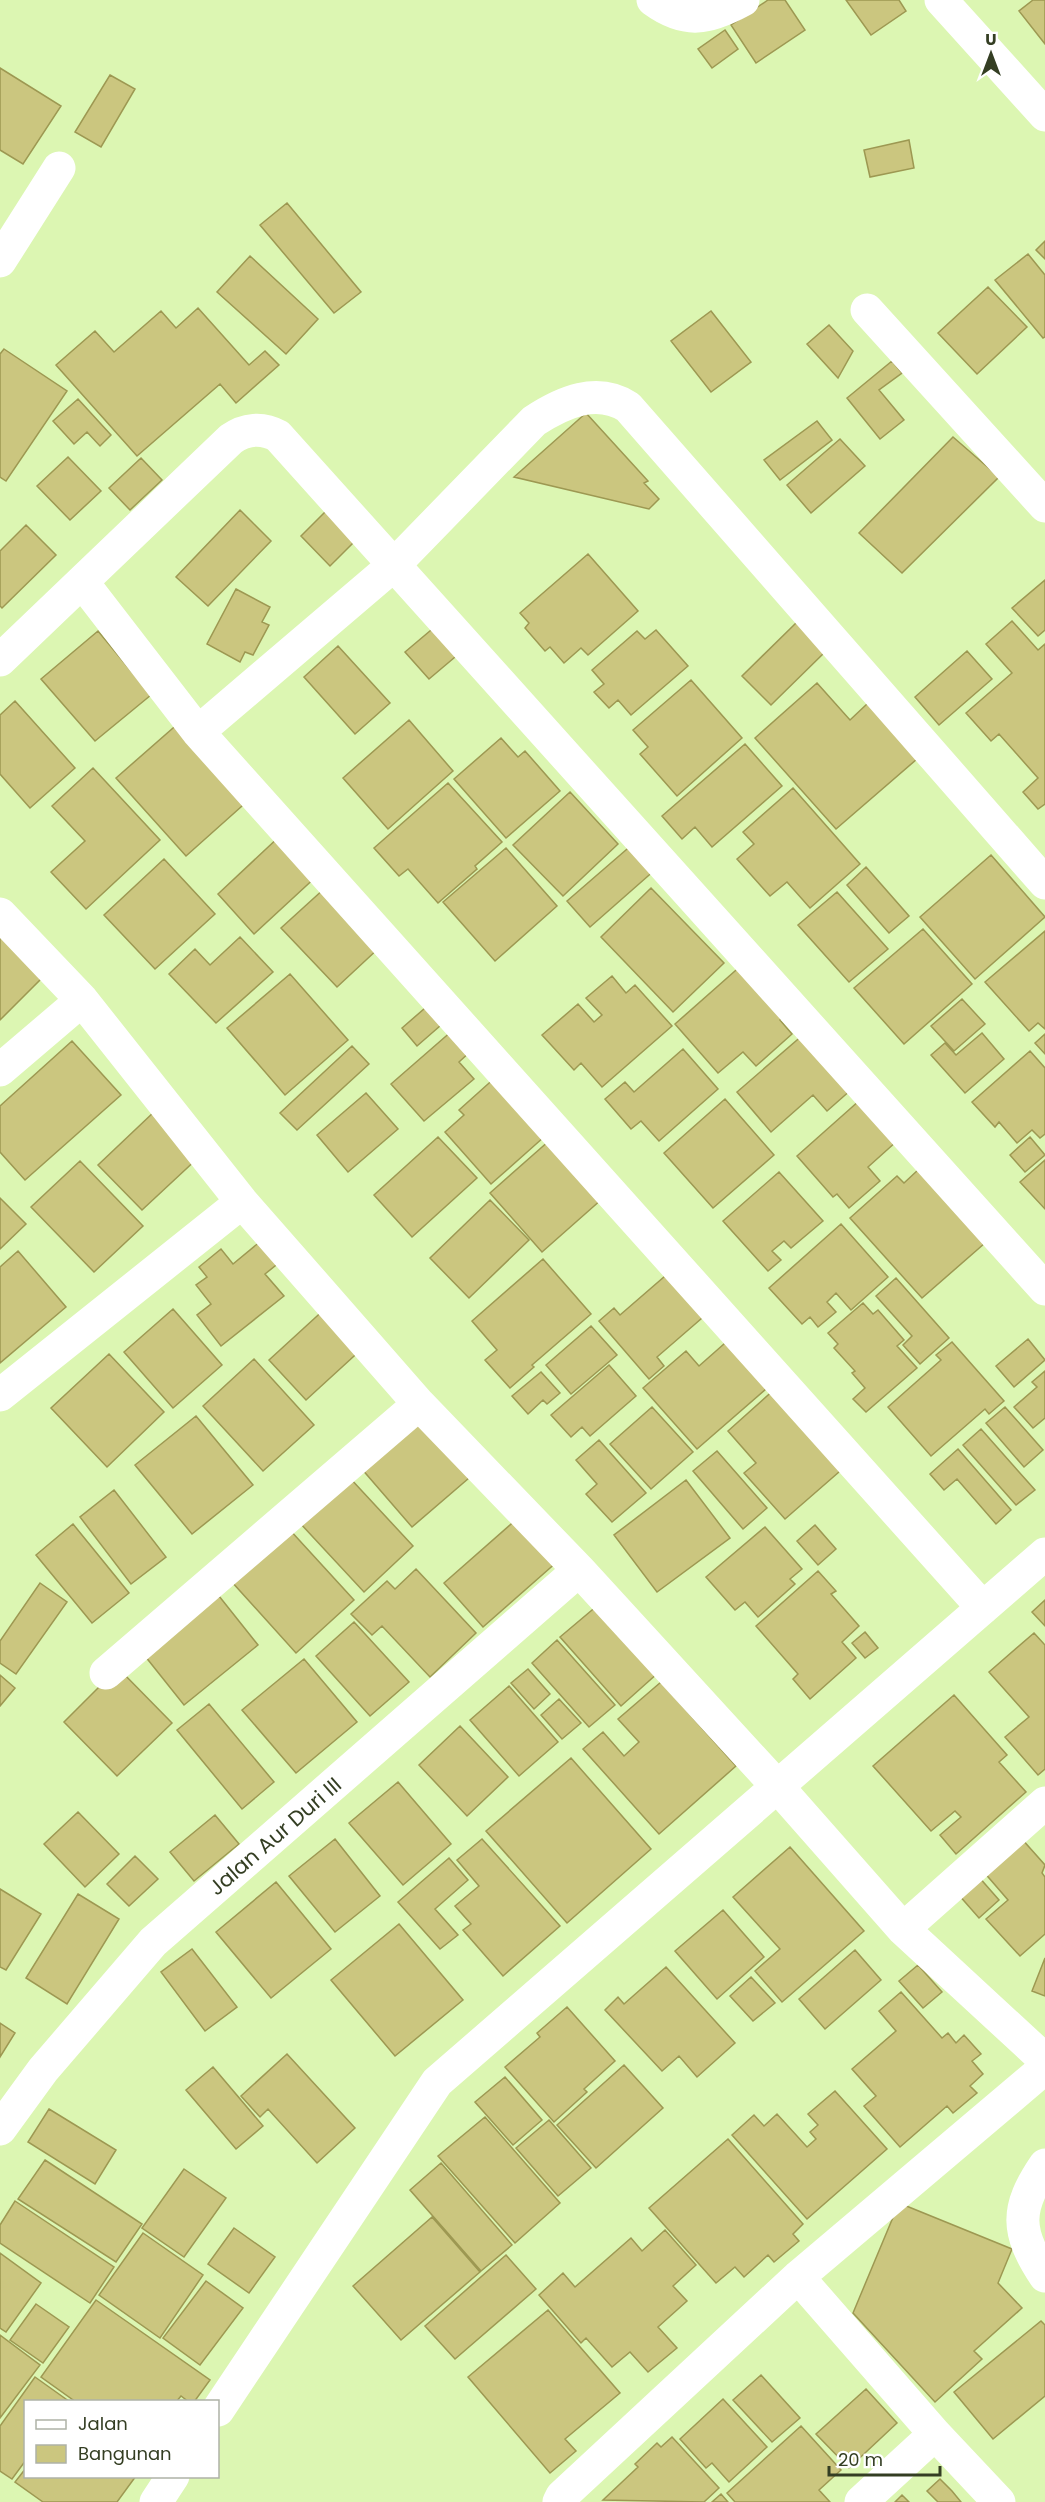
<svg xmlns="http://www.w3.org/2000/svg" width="1045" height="2502" viewBox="0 0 1045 2502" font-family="Poppins,sans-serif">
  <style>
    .building { fill: #cbc67f; stroke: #9d9852; stroke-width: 1.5 }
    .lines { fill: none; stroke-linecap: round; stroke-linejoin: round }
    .minor { stroke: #fff; stroke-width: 33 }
    .labels { text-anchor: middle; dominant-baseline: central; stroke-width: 5; stroke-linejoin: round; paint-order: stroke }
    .street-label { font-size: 21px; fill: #343e23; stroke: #fff }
  </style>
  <rect width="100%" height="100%" fill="#dcf6b2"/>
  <path class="building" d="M768,0H785L805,30L756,63L731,25Z
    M846,0H899L906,11L871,35Z
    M1033,0H1045V44L1019,11Z
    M725,30L738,49L712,68L698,49Z
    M0,68L61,106L23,164L0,150Z
    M110,75L135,89L101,147L75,132Z
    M909,140L914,168L870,177L864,150Z
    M287,203L361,292L334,313L260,225Z
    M1045,241V259L1036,250Z
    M1028,254L1045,275V337L1043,338L995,280Z
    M250,256L318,319L286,354L217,292Z
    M988,287L1027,327L977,374L938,333Z
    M198,308L249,365L265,351L279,365L236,403L220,384L137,456L56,365L95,331L114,352L161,311L176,328Z
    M711,311L751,362L711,392L671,341Z
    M829,325L853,351L838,378L807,344Z
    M4,349L67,391L6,481L0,477V354Z
    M892,361L902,373L879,390L904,420L880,439L847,398Z
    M78,399L111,435L100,446L87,432L74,444L53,421Z
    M586,413L648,481L644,483L659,499L649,509L514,477Z
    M817,421L832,440L780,480L764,460Z
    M953,437L999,477L902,573L859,533Z
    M840,439L865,466L811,513L787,485Z
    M68,457L101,491L70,520L37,486Z
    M141,458L162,480L130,510L109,488Z
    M328,509L357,539L330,566L301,536Z
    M240,510L271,541L208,606L176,577Z
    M26,525L56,555L2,608L0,606V551Z
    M588,554L638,611L588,655L581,648L564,663L550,647L545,651L525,628L529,623L520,613Z
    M1045,580V630L1038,636L1012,608Z
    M236,589L270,607L262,622L269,625L253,655L245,652L240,662L207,644Z
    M1012,621L1038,650L1045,644V804L1038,809L1023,792L1038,778L999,734L991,741L966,713L1012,673L986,644Z
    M797,622L826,651L771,705L742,676Z
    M437,625L461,652L429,679L405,652Z
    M656,630L688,666L631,715L618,700L609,708L594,692L604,684L592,670L637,631L645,639Z
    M98,631L151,695L95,741L41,679Z
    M338,646L390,703L355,734L304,677Z
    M967,651L992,679L939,725L915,697Z
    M691,680L742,738L677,796L640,754L648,747L633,730Z
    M817,683L850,720L868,703L917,759L836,829L755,738Z
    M15,701L75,768L30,808L0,774V715Z
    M409,720L453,771L388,829L343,778Z
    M181,721L251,798L186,856L116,778Z
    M501,738L518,757L525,751L560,791L506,838L454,779Z
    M745,744L782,786L712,847L695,827L682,839L662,816Z
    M93,768L160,840L86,909L51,872L85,841L52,806Z
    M448,783L502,842L475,866L477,869L438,903L408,869L399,876L374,848Z
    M793,788L860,864L810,908L787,882L770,896L737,859L754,844L743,832Z
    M570,792L618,844L563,896L513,845Z
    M282,834L319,874L254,934L218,894Z
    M634,843L656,869L590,927L567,901Z
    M506,848L557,906L495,961L443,902Z
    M991,855L1045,917L975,979L920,917Z
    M164,859L215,914L155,969L104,915Z
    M866,867L909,916L889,933L847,885Z
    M325,888L380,947L337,987L281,928Z
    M651,888L724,963L673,1012L601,937Z
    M837,892L888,949L849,982L798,925Z
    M923,929L972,984L904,1044L854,988Z
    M1045,931V1029L1038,1023L1029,1031L985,982Z
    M0,933L44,976L0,1020Z
    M240,937L273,972L216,1023L169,974L195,949L210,965Z
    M744,963L787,1013L780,1020L792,1034L756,1066L743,1052L718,1073L675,1024Z
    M290,974L348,1040L285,1095L227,1028Z
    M612,976L626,993L635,985L672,1026L602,1087L581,1063L574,1070L542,1035L578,1004L594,1022L602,1015L586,998Z
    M962,999L985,1024L954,1051L931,1026Z
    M432,1002L448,1019L417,1046L402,1028Z
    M453,1030L471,1051L459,1062L474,1079L424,1121L391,1084Z
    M982,1033L1004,1059L965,1093L931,1055L945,1043L956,1055Z
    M804,1034L852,1089L827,1111L813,1095L771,1132L737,1092Z
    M1045,1034V1054L1035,1043Z
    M72,1041L121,1095L25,1180L0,1152V1106Z
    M352,1046L369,1064L297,1130L280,1113Z
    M683,1049L718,1089L659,1141L641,1121L631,1129L605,1099L625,1082L634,1092Z
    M1030,1051L1045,1068V1134L1040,1138L1032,1130L1017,1143L999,1122L995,1127L972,1102Z
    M498,1075L544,1137L491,1184L445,1132L464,1115L459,1110Z
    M366,1093L398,1129L348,1172L317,1135Z
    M725,1099L774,1155L713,1208L664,1153Z
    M860,1100L897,1141L868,1167L880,1181L849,1208L837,1194L833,1197L797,1156Z
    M156,1110L200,1156L142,1210L98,1165Z
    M438,1137L477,1178L412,1237L374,1195Z
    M1030,1137L1045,1155L1025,1172L1010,1155Z
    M550,1140L602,1199L542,1252L490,1193Z
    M1045,1160V1209L1020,1182Z
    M80,1161L143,1226L94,1272L31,1207Z
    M919,1169L985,1243L922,1298L850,1218L897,1176L904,1183Z
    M779,1172L823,1221L791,1248L784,1241L772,1251L781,1260L768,1271L723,1221Z
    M0,1198L26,1224L0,1249Z
    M490,1200L529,1240L469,1298L430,1258Z
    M841,1224L888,1277L851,1310L836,1293L827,1302L836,1312L818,1327L810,1317L802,1324L769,1288Z
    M262,1240L280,1262L265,1274L284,1296L221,1346L197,1315L211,1304L196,1285L207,1277L199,1267L221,1249L233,1264Z
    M18,1251L66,1307L0,1363V1267Z
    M543,1259L591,1314L532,1365L534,1367L510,1388L485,1360L497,1350L472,1321Z
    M672,1270L709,1312L657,1357L664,1366L649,1379L599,1321L614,1308L620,1315Z
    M896,1278L949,1338L920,1364L903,1345L912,1336L876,1296Z
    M863,1303L873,1314L878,1310L904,1340L897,1346L917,1368L866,1412L853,1399L865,1388L852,1373L855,1371L834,1348L838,1344L828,1333Z
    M328,1306L365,1346L306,1400L269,1360Z
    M173,1309L222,1365L173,1408L124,1352Z
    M591,1326L617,1355L571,1394L546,1365Z
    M733,1336L774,1382L697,1449L643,1388L686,1351L699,1366Z
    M1028,1339L1045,1360L1014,1387L996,1366Z
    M952,1342L1004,1401L989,1414L985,1409L931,1456L888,1407L941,1360L936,1355Z
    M109,1354L164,1412L107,1467L51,1408Z
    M254,1359L314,1425L263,1471L203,1406Z
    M609,1365L636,1396L590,1436L582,1427L571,1437L551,1415Z
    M1045,1371V1418L1033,1428L1014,1407L1037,1387L1032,1382Z
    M541,1372L560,1393L547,1404L543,1400L528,1414L512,1396Z
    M777,1387L847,1465L785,1519L744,1473L756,1463L728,1431Z
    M652,1407L693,1452L651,1489L610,1444Z
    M1005,1407L1043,1450L1024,1467L986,1423Z
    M424,1414L476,1472L412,1527L361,1468Z
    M196,1416L253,1485L192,1534L135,1465Z
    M981,1429L1035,1490L1016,1505L963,1445Z
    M599,1440L646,1493L612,1522L586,1494L597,1484L576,1460Z
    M958,1449L1011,1510L996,1524L957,1479L944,1490L930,1474Z
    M717,1451L767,1508L743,1529L693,1471Z
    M349,1477L413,1546L364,1592L299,1522Z
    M686,1480L730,1538L657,1592L614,1535Z
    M114,1490L166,1557L131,1584L80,1517Z
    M519,1517L558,1561L483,1627L444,1583Z
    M73,1524L129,1593L92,1623L36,1555Z
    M815,1525L836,1549L818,1565L797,1541Z
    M765,1527L802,1569L790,1579L795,1584L758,1617L745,1602L735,1610L706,1577Z
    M289,1529L354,1600L296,1653L231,1581Z
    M416,1569L476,1633L430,1677L382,1626L372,1635L351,1614L387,1581L395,1589Z
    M818,1571L836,1591L831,1594L859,1626L842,1642L856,1658L810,1699L793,1679L798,1674L756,1626Z
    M40,1583L67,1602L16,1674L0,1663V1641Z
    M219,1596L258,1645L184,1705L145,1656Z
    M1045,1600V1626L1032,1612Z
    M598,1605L659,1672L621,1706L560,1637Z
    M354,1622L409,1682L370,1716L316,1656Z
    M865,1632L878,1648L865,1658L852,1643Z
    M1034,1633L1045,1645V1769L1038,1775L1005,1737L1029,1717L989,1672Z
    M557,1640L615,1705L589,1727L532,1663Z
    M304,1659L357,1722L296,1773L242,1710Z
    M118,1668L172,1723L117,1776L64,1722Z
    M528,1669L550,1694L534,1709L511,1683Z
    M0,1675L15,1688L0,1706Z
    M661,1682L736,1766L659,1834L583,1749L603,1732L624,1756L639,1742L618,1719Z
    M509,1686L558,1742L519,1776L470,1720Z
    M954,1695L1007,1755L999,1762L1026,1792L956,1854L940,1835L961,1817L955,1811L931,1831L873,1766Z
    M559,1699L581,1723L562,1739L541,1715Z
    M209,1704L274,1782L242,1809L177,1730Z
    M460,1726L508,1777L467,1816L419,1765Z
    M571,1758L651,1849L567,1923L486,1831Z
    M398,1782L451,1844L403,1885L349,1823Z
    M78,1812L119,1854L85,1887L44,1844Z
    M215,1815L239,1844L194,1881L170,1852Z
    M1021,1838L1045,1865L1042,1873L1045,1877V1934L1020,1956L986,1919L1008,1900L983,1871Z
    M335,1839L380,1896L335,1932L289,1876Z
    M482,1839L560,1926L503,1976L463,1930L471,1924L455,1906L479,1886L457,1860Z
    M790,1847L864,1931L782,2002L755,1971L780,1949L733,1897Z
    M135,1856L158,1879L129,1906L107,1884Z
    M449,1858L468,1880L435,1909L458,1935L440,1949L398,1902Z
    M978,1876L999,1900L979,1918L958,1894Z
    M276,1882L331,1949L271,1998L216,1932Z
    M0,1889L41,1914L6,1970L0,1967Z
    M78,1894L119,1919L67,2004L26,1978Z
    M723,1910L764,1957L717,1999L675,1951Z
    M399,1924L463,2000L395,2056L331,1980Z
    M192,1949L237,2007L205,2031L161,1972Z
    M855,1950L881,1980L825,2029L799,1999Z
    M1045,1958V1996L1032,1991Z
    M918,1965L942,1992L923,2008L899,1981Z
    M666,1967L735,2043L697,2077L679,2056L662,2071L605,2010L618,1997L624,2004Z
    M751,1977L775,2003L753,2021L730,1996Z
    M901,1992L942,2038L948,2033L956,2043L964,2035L981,2054L972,2061L983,2074L970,2086L977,2093L953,2113L947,2106L900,2147L864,2106L876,2096L852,2069L896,2031L879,2011Z
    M567,2007L615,2061L584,2089L587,2092L554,2122L505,2067L540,2037L537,2033Z
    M0,2023L15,2033L0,2057Z
    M287,2054L355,2128L317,2163L268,2109L260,2117L241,2096Z
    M624,2065L663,2108L596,2168L557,2125Z
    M213,2067L263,2126L236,2149L186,2090Z
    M505,2077L542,2120L513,2145L475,2102Z
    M835,2091L887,2149L807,2219L732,2135L754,2115L764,2126L777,2114L807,2147L816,2139L810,2132L818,2125L808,2114Z
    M49,2109L116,2150L95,2184L28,2142Z
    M485,2117L560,2203L515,2243L438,2156Z
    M549,2120L591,2168L558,2196L516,2148Z
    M728,2139L803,2224L793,2234L799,2241L774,2262L768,2255L744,2277L735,2267L716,2283L649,2208Z
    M45,2160L142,2224L116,2262L18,2199Z
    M441,2163L512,2245L481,2271L410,2190Z
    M184,2169L226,2198L184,2257L142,2228Z
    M15,2201L114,2267L90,2303L0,2243V2225Z
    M899,2203L1012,2249L998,2283L1022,2308L974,2351L982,2359L935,2402L853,2313Z
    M432,2217L480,2272L401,2340L353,2286Z
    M234,2228L275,2257L249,2293L208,2264Z
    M665,2230L696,2265L673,2286L687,2301L658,2327L677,2348L648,2372L630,2352L612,2367L586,2338L581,2343L539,2295L563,2273L575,2287L631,2238L642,2251Z
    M143,2233L203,2275L160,2338L99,2295Z
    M0,2253L41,2283L6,2332L0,2328Z
    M506,2255L536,2289L455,2359L425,2326Z
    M206,2281L243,2308L200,2365L163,2338Z
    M96,2300L210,2380L194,2402H189L181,2396L176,2402H76L41,2377Z
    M36,2304L69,2327L43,2363L10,2340Z
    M548,2310L620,2393L565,2439L576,2451L550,2473L468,2377Z
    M1041,2321L1045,2325V2396L993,2439L954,2392Z
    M0,2335L40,2365L0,2418Z
    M761,2375L800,2418L772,2442L733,2400Z
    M35,2377L70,2402H26V2460L12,2479L0,2471V2426Z
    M866,2389L897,2423L849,2468L816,2434Z
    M723,2399L767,2447L729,2482L712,2463L706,2468L680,2439Z
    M801,2426L841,2470L819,2490L830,2502H735L727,2493Z
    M672,2437L719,2488L704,2502L603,2500L638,2467L635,2464L657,2443L661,2447Z
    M26,2468V2476H136L117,2502H43L15,2482Z
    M940,2479L952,2491L961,2502H938L927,2491Z
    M721,2494L728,2502H712Z
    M902,2495L909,2502H895Z"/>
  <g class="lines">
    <path class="minor" d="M653,0C686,24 708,19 743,0
      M941,0L1045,115
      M0,261L59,168
      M867,310L1045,506
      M83,583L198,732L983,1608
      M0,660L231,439C245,429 262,427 278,436L1045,1289
      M198,732L395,564L534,421C563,402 597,387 628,407L1045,883
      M0,914L82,1000L242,1202L419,1404L579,1570L777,1786L903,1929L1045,2060
      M0,1070L82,1000
      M0,1395L242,1202
      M106,1673L419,1404
      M903,1929L1045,1803
      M0,2129L43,2070L153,1942L579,1570
      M1045,2165C1015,2209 1016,2232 1045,2276
      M798,2277L935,2434L999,2502
      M218,2410L437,2082L1045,1554
      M156,2502L173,2476
      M559,2502L562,2496L798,2277L1045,2068
      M861,2502L935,2434"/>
  </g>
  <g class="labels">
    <g class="street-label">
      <text transform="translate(275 1836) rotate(-41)">Jalan Aur Duri III</text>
    </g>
  </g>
  <rect x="24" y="2400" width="195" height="78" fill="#ffffff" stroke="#aeb2a7" stroke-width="1.5"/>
  <rect x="36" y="2420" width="30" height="9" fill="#ffffff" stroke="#aeb2a7" stroke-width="1.5"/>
  <text x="78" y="2430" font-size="18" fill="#343e23">Jalan</text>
  <rect x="36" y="2445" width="30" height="18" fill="#cbc67f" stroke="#aeb2a7" stroke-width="1.5"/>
  <text x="78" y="2460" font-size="18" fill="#343e23">Bangunan</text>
  <g transform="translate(991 54)" stroke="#ffffff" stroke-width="4.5" paint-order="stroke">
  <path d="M0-4.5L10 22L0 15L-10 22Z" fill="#343e23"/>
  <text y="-9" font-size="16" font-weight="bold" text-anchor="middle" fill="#343e23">U</text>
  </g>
  <path d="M829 2466v9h111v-9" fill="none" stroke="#343e23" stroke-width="3"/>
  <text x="838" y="2466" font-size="18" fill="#343e23" stroke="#ffffff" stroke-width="4.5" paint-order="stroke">20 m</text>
</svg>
